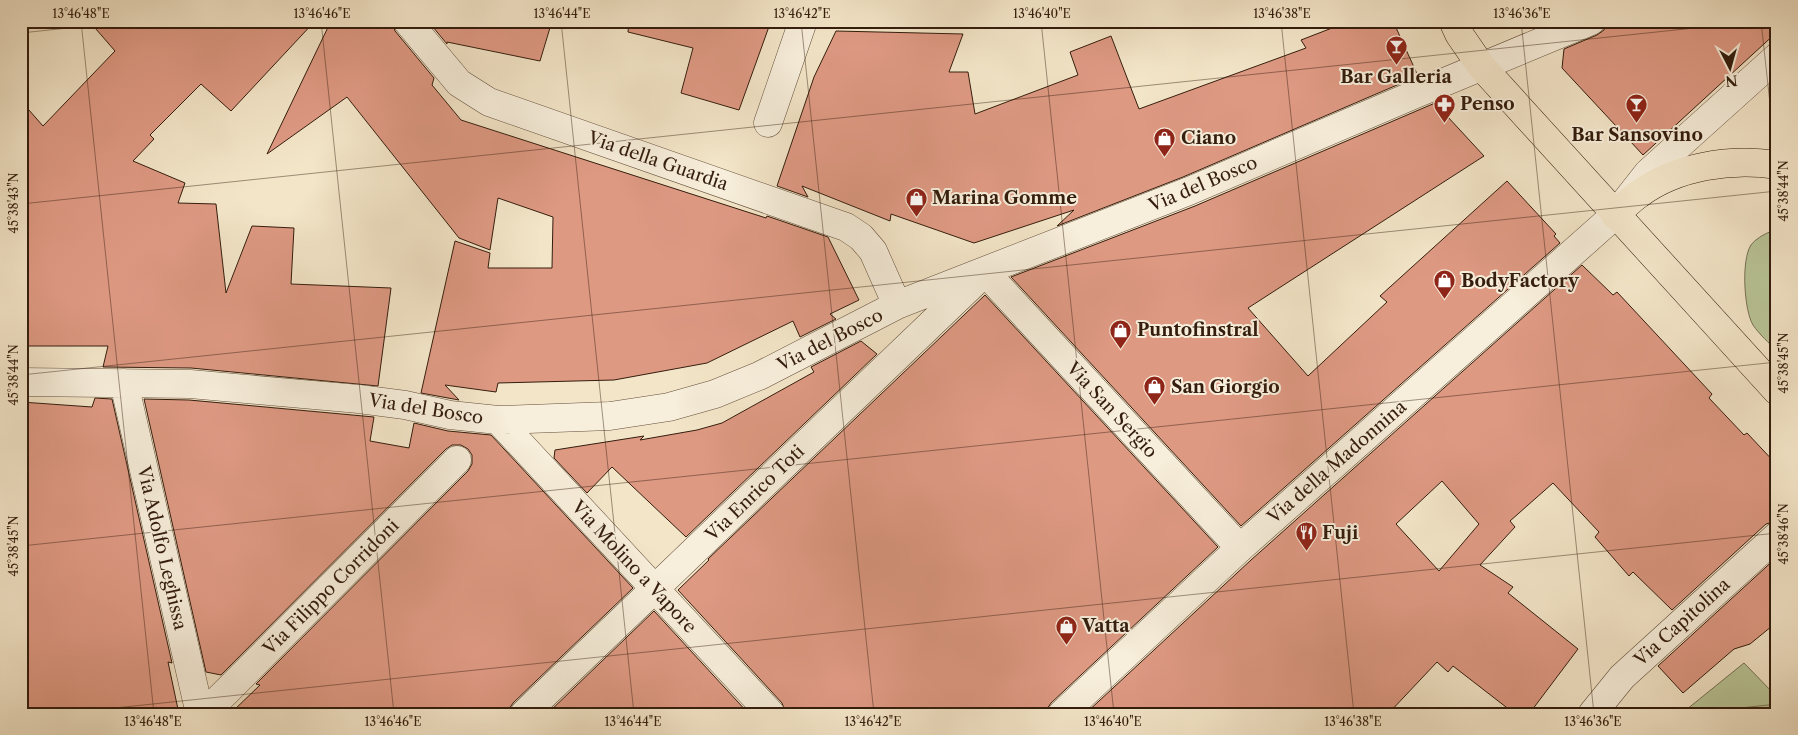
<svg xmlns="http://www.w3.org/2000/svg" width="1798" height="735" viewBox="0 0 1798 735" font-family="'Libre Caslon Text',serif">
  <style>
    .green { fill: #b9c598; stroke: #767152 }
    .building { fill: #de9983; stroke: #341d0d; fill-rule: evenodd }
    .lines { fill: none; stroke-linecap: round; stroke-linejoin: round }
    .minor-casing { stroke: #644f3c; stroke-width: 29 }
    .major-casing { stroke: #341d0d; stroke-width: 29 }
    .minor { stroke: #f7eedb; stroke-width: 28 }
    .major { stroke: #f3e5c8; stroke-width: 28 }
    .ticks { fill: none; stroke: #341d0d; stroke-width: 1; stroke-opacity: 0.45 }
    .labels { text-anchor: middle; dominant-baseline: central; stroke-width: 4; stroke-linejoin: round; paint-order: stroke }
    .poi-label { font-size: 18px; font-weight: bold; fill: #341d0d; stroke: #f7eedb; text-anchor: start }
    .street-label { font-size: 18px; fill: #341d0d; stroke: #f7eedb }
    .neatline { fill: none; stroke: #341d0d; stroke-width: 2 }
    .ticks-label { font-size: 12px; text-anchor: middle; fill: #341d0d }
  </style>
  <rect width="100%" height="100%" fill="#f3e5c8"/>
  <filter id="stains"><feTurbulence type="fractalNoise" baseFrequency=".004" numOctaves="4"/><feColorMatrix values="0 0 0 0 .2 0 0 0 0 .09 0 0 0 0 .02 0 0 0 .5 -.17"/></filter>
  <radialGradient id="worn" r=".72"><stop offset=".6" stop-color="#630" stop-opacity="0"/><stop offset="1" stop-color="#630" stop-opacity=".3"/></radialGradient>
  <path class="green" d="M1777,230V351C1769,343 1759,334 1753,325C1744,310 1741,260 1751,245C1756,238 1769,231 1777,230Z
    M1744,663L1777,697V714H1681Z"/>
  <path class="building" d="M89,21H315L231,111L201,84L150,135L154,139L133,161L185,183L178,203L216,204L226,293L252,226L294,228L291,284L391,288L378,386L191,368L103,367L108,346H21V101L43,126L115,51Z
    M331,21H392L395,31L434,78L432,85L461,120L766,218L767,216L828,237L859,300L830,314L836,319L800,337L793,321L707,363L614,380L498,383L496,392L445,385L459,400L421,393L455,241L490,253L488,268H552L553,217L498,198L490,250L459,238L347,97L267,154Z
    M428,21H552L540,61L447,42V44Z
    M629,21H771L739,110L681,93L693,48L628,32Z
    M1329,21H1393L1418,76L1183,177L1057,226L1074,210L974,243L891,214L890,221L802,186L808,197L777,186L814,77L836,31L963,34L949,72H968L975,114L1078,75L1070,52L1111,36L1139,109L1306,48L1301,40L1332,28Z
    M1606,21H1777V32L1643,155L1562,68L1564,49L1597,35L1604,30Z
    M1435,103L1484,156L1248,308L1308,376L1387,302L1380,296L1507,181L1556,234L1554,236L1560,243L1241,526L1011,277L1195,206Z
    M1582,265L1613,295L1617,292L1712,394L1709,398L1744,435L1747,433L1777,465V521L1766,524L1672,610L1633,572L1629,576L1595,537L1599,532L1553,483L1510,521L1515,527L1480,565L1513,587L1508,593L1578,649L1529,714H1515L1453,666L1448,672L1437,662L1388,714H1085L1251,560ZM1442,481L1479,524L1439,571L1396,524Z
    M985,295L1218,547L1051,703L1047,709V714H786L782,703L678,590L709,560L708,559Z
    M861,341L877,354L686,537L612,467L587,493L554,458L555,450L644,436L640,440L697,430L722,423L814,372L811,367Z
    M95,398L112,399L172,663L168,662L179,714H21V402L92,407Z
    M144,399L189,400L374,417L370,441L409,448L414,423L448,431L491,435L633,588L513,703L509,709V714H230L260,685L256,684L468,471L472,464V455L468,449L461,445H452L446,449L221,675L206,672Z
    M1777,557V622L1750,644L1734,649L1683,693L1658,666Z
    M654,611L749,714H547Z"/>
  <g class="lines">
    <defs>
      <path id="minor" d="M407,21L459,83L489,102L846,227L861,237L873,251L897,305
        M768,123L803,21
        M985,272L1240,548
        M21,382L190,384L359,399L405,405L450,415L498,420L610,416L669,407L715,394L759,376L897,305L1189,191L1418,93L1591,21
        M124,383L200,714
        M498,420L771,714
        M204,714L457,460
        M524,714L977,280
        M1062,714L1240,548L1615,215L1648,173L1777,57
        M1592,714L1622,677L1777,536"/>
      <path id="major" d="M1453,21L1459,34L1481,66L1777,391
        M1615,215C1623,208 1630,200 1639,194C1677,166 1731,158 1777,165"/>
    </defs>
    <use href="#minor" class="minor-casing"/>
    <use href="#major" class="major-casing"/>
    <use href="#minor" class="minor"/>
    <use href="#major" class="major"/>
  </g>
  <path class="ticks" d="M81,21L154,714M321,21L394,714M561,21L634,714M801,21L874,714M1041,21L1114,714M1281,21L1354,714M1521,21L1594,714M1761,21L1777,168M21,33L133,21M21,204L1761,21M21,375L1777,191M21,546L1777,362M58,714L1777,533M1686,714L1777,704"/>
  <defs>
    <symbol id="bar-pin" viewBox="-11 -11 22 30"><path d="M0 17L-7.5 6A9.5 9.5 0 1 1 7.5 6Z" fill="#8f2418" stroke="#f7eedb"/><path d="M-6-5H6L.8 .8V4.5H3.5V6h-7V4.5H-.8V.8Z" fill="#fff"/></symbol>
    <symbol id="pharmacy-pin" viewBox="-11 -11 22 30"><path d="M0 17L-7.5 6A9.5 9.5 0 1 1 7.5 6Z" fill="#8f2418" stroke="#f7eedb"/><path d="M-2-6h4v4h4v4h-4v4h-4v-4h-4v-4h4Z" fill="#fff"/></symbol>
    <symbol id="shop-pin" viewBox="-11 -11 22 30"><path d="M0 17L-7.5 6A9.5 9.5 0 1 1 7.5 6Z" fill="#8f2418" stroke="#f7eedb"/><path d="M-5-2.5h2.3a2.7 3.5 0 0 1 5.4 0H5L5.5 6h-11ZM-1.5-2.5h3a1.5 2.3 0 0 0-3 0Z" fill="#fff"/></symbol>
    <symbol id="restaurant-pin" viewBox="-11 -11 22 30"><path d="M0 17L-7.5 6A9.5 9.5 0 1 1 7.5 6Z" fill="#8f2418" stroke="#f7eedb"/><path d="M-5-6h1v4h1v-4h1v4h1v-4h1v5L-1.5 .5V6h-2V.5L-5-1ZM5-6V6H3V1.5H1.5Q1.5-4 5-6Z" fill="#fff"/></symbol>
  </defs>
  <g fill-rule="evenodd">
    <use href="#bar-pin" x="1384" y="34" width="25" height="34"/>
    <use href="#pharmacy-pin" x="1432" y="92" width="25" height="34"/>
    <use href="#bar-pin" x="1624" y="92" width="25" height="34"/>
    <use href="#shop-pin" x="1152" y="126" width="25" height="34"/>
    <use href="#shop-pin" x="904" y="186" width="25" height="34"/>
    <use href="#shop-pin" x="1432" y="268" width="25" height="34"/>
    <use href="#shop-pin" x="1108" y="318" width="25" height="34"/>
    <use href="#shop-pin" x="1142" y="374" width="25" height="34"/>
    <use href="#restaurant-pin" x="1294" y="520" width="25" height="34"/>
    <use href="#shop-pin" x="1054" y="614" width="25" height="34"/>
  </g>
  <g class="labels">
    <g class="poi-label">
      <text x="1396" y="77" text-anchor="middle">Bar Galleria</text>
      <text x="1460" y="104">Penso</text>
      <text x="1637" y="135" text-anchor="middle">Bar Sansovino</text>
      <text x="1181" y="138">Ciano</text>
      <text x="932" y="198">Marina Gomme</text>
      <text x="1461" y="281">BodyFactory</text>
      <text x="1137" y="330">Puntofinstral</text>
      <text x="1171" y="387">San Giorgio</text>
      <text x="1322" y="533">Fuji</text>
      <text x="1082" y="626">Vatta</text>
    </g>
    <g class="street-label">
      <text transform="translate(658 161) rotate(19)">Via della Guardia</text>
      <text transform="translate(1203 184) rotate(-23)">Via del Bosco</text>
      <text transform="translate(830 340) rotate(-27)">Via del Bosco</text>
      <text transform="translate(426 409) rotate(9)">Via del Bosco</text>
      <text transform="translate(1112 410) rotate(47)">Via San Sergio</text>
      <text transform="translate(1337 462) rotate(-41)">Via della Madonnina</text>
      <text transform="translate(755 493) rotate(-44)">Via Enrico Toti</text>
      <text transform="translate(162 548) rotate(77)">Via Adolfo Leghissa</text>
      <text transform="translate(634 567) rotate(47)">Via Molino a Vapore</text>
      <text transform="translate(331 587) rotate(-45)">Via Filippo Corridoni</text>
      <text transform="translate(1682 622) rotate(-42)">Via Capitolina</text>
    </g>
  </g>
  <rect width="1798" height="735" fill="none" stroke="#f3e5c8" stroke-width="55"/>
  <g transform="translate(1730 68) rotate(174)" stroke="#f7eedb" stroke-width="4" paint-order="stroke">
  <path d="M0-4L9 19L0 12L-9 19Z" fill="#341d0d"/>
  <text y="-8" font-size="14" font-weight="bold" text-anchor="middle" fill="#341d0d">N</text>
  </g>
  <rect x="28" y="28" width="1742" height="680" class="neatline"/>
  <g class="ticks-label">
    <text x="81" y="18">13°46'48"E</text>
    <text x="322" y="18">13°46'46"E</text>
    <text x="562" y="18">13°46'44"E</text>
    <text x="802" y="18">13°46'42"E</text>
    <text x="1042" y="18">13°46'40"E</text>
    <text x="1282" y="18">13°46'38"E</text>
    <text x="1522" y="18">13°46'36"E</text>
    <text transform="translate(1784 191) rotate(-90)" y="4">45°38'44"N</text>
    <text transform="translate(14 203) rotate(-90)" y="4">45°38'43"N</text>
    <text transform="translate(1784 363) rotate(-90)" y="4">45°38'45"N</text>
    <text transform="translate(14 375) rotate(-90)" y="4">45°38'44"N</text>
    <text transform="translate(1784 534) rotate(-90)" y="4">45°38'46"N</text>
    <text transform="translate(14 546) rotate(-90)" y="4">45°38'45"N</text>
    <text x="153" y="726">13°46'48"E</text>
    <text x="393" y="726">13°46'46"E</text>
    <text x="633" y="726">13°46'44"E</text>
    <text x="873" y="726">13°46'42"E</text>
    <text x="1113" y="726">13°46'40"E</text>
    <text x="1353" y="726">13°46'38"E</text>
    <text x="1593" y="726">13°46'36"E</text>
  </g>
  <rect width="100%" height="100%" filter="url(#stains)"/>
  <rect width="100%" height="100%" fill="url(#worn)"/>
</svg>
